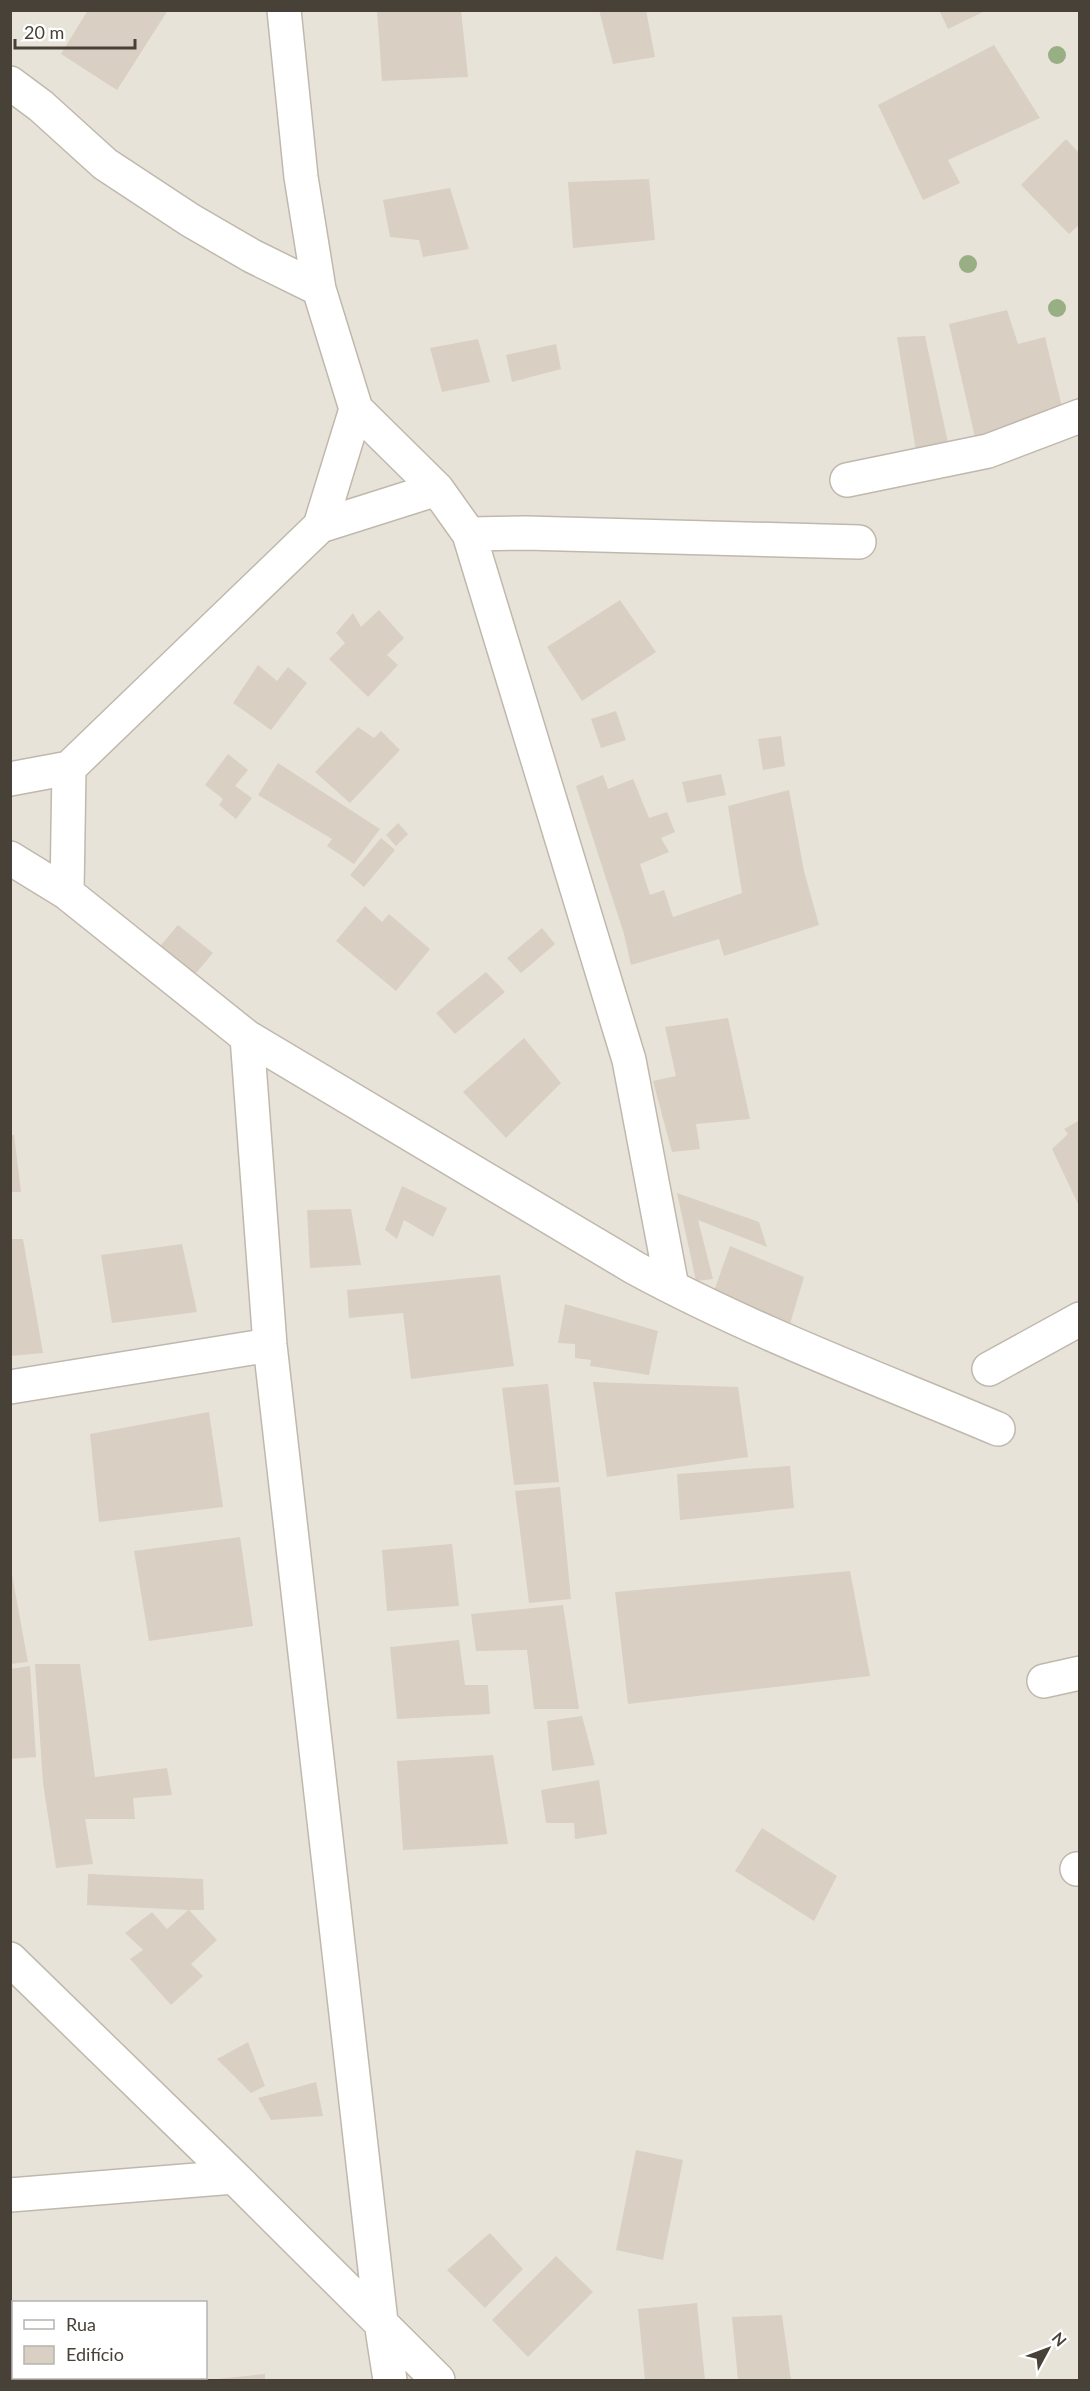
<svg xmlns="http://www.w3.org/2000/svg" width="1090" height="2391" viewBox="0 0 1090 2391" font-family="Lato,sans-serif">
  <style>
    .residential { fill: #e8e3d8; fill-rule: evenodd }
    .building { fill: #d9cfc2 }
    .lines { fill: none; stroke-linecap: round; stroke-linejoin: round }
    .street-casing { stroke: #c0b8ac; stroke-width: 36 }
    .street { stroke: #fff; stroke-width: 33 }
    .tree { fill: #97af82 }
  </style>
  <rect width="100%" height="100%" fill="#f4f1ea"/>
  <path class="residential" d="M11,11H1079V2380H11ZM14,2302H206V2378H14Z"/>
  <path class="building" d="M88,10H168L117,90L61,54Z
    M377,10H461L468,77L382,81Z
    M599,10H646L655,57L613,64Z
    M939,10H987L948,29Z
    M994,45L1040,118L948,160L960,183L923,200L878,105Z
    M1066,139L1080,154V224L1069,234L1021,185Z
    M649,179L655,240L573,248L568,182Z
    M450,188L469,249L423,257L419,240L390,237L383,200Z
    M1007,310L1018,344L1045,337L1064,415L976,442L949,324Z
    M925,336L950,452L917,457L897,337Z
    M478,339L490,382L442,392L430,348Z
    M556,344L561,369L512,382L506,355Z
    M620,600L656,652L582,701L547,647Z
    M379,610L404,638L387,655L398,665L368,697L329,659L345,643L336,633L353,613L361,627Z
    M258,665L277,681L288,667L307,683L271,730L233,703Z
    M616,711L626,740L601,748L591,719Z
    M358,727L374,738L381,731L400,750L350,803L315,772Z
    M781,736L785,766L763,770L758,739Z
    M228,754L248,770L235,786L252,798L236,819L219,805L223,799L205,785Z
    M278,763L380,829L354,864L327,846L332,839L258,795Z
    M721,774L726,795L687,803L682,782Z
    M603,775L608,789L633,779L649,818L667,812L675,832L661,838L669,852L640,864L650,895L664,890L673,917L742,893L728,806L789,790L804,871L819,925L724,956L719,939L631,965L624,934L576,786Z
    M398,823L408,834L396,846L386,835Z
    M381,838L395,850L364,887L350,875Z
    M365,906L382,922L389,914L430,949L396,991L336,941Z
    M178,925L213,953L190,980L156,951Z
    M542,928L555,944L521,973L507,958Z
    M486,972L505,992L455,1034L436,1013Z
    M728,1018L750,1119L696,1124L700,1149L672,1152L653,1081L676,1076L665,1027Z
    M524,1038L561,1083L506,1138L463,1092Z
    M1080,1120V1208L1052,1149L1068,1134L1064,1129Z
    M10,1135H14L21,1192H10Z
    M402,1186L447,1208L433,1237L404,1220L397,1239L385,1230Z
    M677,1193L759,1222L767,1247L698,1220L713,1279L696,1281Z
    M351,1209L361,1265L310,1268L307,1210Z
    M10,1239H23L43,1353L10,1356Z
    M182,1244L197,1312L112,1323L101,1255Z
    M730,1246L804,1277L790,1324L714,1291Z
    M500,1275L514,1366L411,1379L403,1313L349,1318L347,1290Z
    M565,1304L658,1331L649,1375L590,1366L591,1360L575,1358V1344L558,1343Z
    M593,1382L738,1387L748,1457L607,1477Z
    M548,1384L559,1482L514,1485L502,1388Z
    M209,1412L223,1507L99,1522L90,1434Z
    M790,1466L794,1508L680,1520L677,1474Z
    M560,1487L571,1599L529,1603L515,1491Z
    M240,1537L253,1626L149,1641L134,1551Z
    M452,1544L459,1606L387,1611L382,1550Z
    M10,1564L28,1662L10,1664Z
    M850,1571L870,1676L628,1704L615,1592Z
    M563,1605L579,1709H534L527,1650L476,1651L471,1614Z
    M459,1640L465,1685H488L490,1714L397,1719L390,1647Z
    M35,1664H80L95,1777L167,1768L172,1795L133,1798L135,1819H85L93,1864L56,1868L43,1783Z
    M30,1666L36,1757L10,1759V1669Z
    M582,1716L595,1765L552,1771L547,1721Z
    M493,1755L508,1844L403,1850L397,1761Z
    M599,1780L607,1834L575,1839L574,1823H546L541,1790Z
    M762,1828L837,1876L814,1921L735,1871Z
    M88,1874L203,1879L204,1910H189L217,1940L191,1964L203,1976L171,2005L130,1959L143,1950L125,1933L152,1912L167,1929L188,1910L87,1905Z
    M248,2042L265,2086L251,2093L217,2059Z
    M316,2082L323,2116L271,2120L258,2098Z
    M636,2150L683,2160L663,2260L616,2250Z
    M490,2233L523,2269L485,2308L447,2270Z
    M556,2256L593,2292L528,2357L492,2320Z
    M697,2303L705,2380H645L638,2309Z
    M782,2315L791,2380H738L732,2317Z
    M265,2374V2380H216V2379Z"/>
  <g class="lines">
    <defs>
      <path id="street" d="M284,10L301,177L319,289L356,409L437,489L469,534L526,533L859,542
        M10,83L41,106L105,164L190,220L252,256L319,289
        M847,480L988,451L1080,416
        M320,526L356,409
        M469,534L629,1060L672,1287
        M10,779L69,768L320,526L437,489
        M10,858L67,893L247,1037L635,1268C751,1331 877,1378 998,1429
        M67,893L69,768
        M247,1037L270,1345L381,2322L390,2380
        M989,1369L1080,1319
        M10,1387L270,1345
        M1044,1681L1080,1673
        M1077,1869H1080
        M10,1959L234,2177L438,2380
        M10,2195L234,2177"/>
    </defs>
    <use href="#street" class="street-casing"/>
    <use href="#street" class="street"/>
  </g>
  <g class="tree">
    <circle cx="1057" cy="55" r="9"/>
    <circle cx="968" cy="264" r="9"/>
    <circle cx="1057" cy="308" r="9"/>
  </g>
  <rect width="1090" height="2391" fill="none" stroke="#484138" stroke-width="24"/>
  <rect x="12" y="2301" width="195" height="78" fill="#ffffff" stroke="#b6b3af" stroke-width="1.5"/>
  <rect x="24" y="2320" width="30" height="9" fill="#ffffff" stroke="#b6b3af" stroke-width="1.5"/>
  <text x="66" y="2331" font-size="18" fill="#484138">Rua</text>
  <rect x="24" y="2346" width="30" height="18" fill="#d9cfc2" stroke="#b6b3af" stroke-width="1.5"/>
  <text x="66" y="2361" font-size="18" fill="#484138">Edifício</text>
  <g transform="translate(1048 2349) rotate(49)" stroke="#ffffff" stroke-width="4.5" paint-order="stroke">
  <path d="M0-4.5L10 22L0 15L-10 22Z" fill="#484138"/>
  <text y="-9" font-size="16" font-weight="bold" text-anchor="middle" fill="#484138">N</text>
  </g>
  <path d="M15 39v9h120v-9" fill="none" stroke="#484138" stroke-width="3"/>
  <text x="24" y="39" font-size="18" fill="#484138" stroke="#ffffff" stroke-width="4.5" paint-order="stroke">20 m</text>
</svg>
